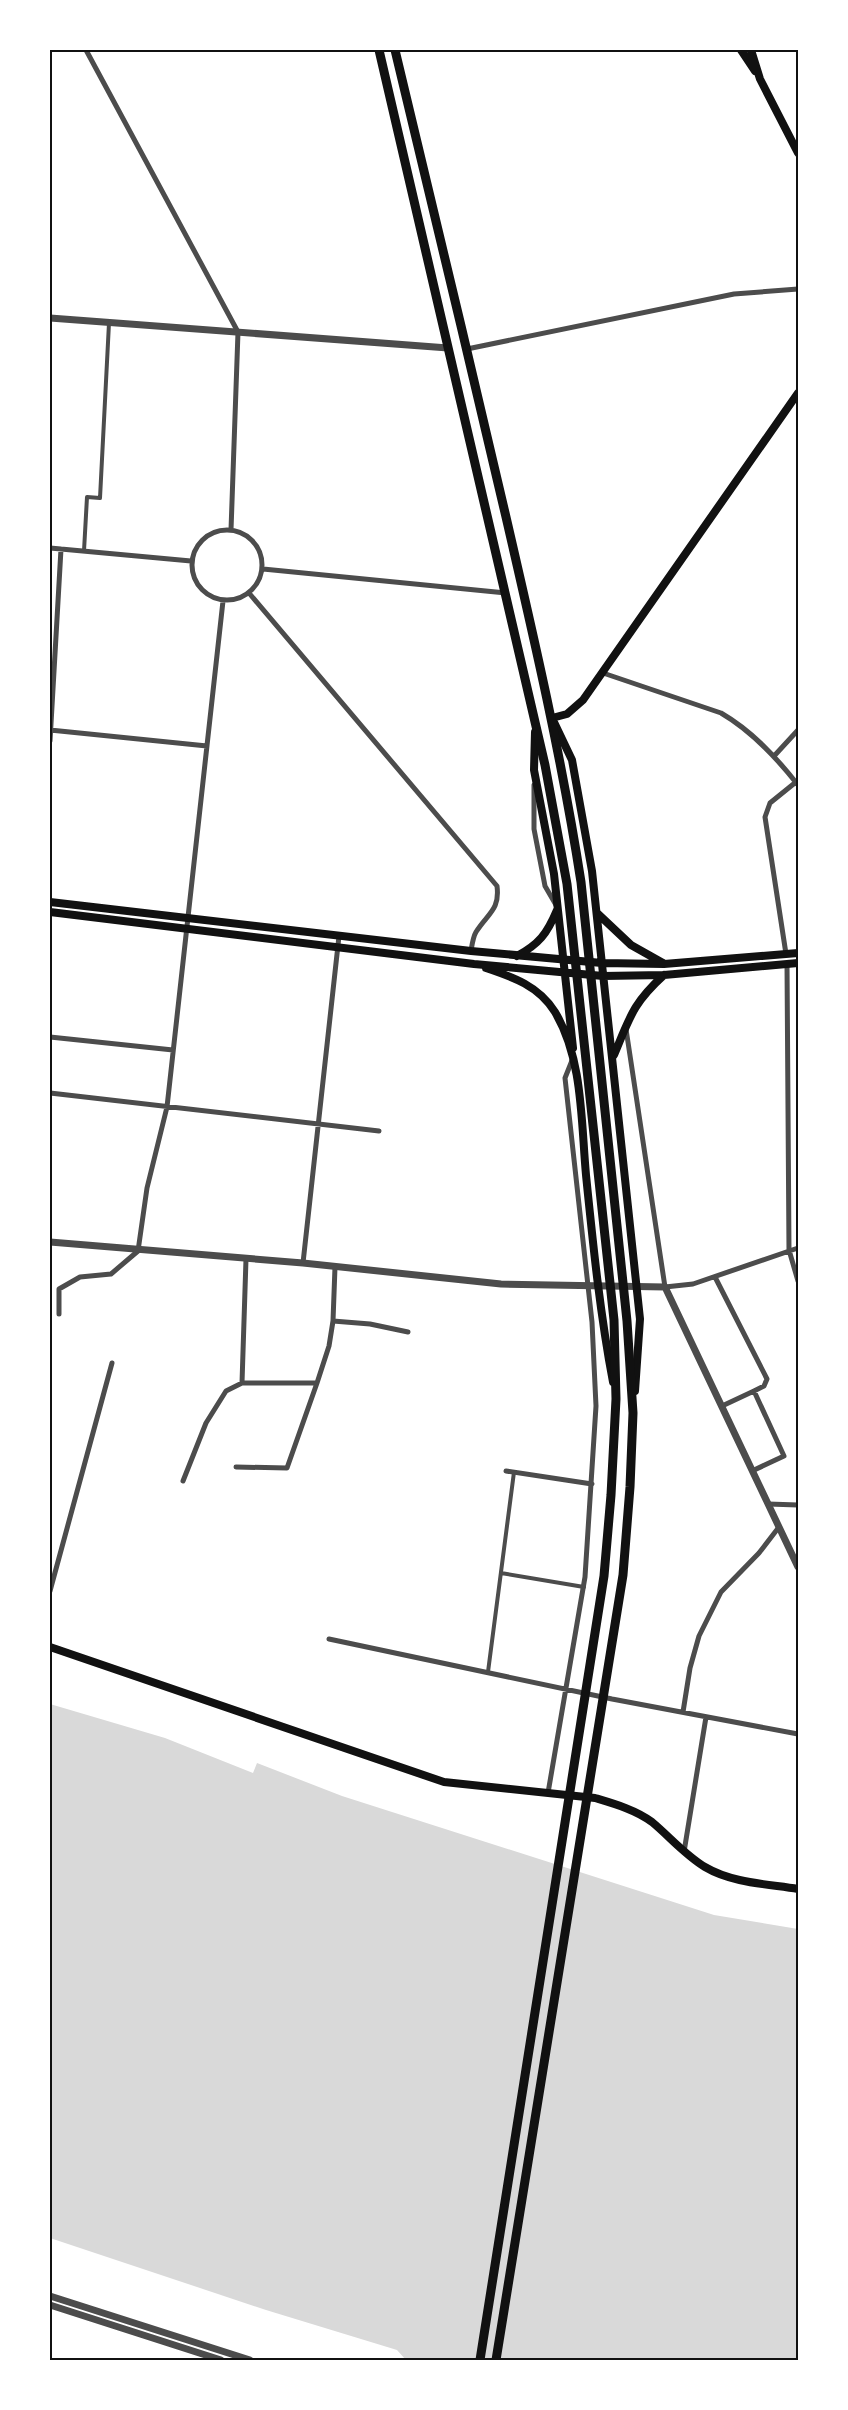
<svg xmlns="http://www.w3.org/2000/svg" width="848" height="2410" viewBox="0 0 848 2410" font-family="'Roboto Condensed',sans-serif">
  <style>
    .water { fill: #d9d9d9 }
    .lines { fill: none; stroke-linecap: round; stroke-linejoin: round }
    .pedestrian { stroke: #4c4c4c; stroke-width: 4 }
    .minor { stroke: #4c4c4c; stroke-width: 5 }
    .tertiary { stroke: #4c4c4c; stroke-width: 7 }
    .secondary { stroke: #111; stroke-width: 8 }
    .trunk { stroke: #111; stroke-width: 9 }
    .neatline { fill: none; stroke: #111; stroke-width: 2 }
  </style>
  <rect width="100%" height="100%" fill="#fff"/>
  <path class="water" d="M50,1704L165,1738L253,1773L257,1763L342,1796L714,1915L798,1929V2360H406L397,2350L266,2310L50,2238Z"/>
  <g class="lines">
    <path class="pedestrian" d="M84,551L87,497L100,498L109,323
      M501,1573L584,1587
      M488,1672L514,1472"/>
    <path class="minor" d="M86,50L238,332L231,530
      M467,349L734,294L798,289
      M192 565a35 35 0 1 1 70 0a35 35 0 1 1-70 0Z
      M50,548L191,561
      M263,569L506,593
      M249,593L497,886C500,910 488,913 476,932C473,937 472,945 471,951
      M603,673L721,713C752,731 776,757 798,785
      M50,730L207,746
      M50,741L61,549
      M775,755L798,730
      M534,785V829L545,886L556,905
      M786,954L765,817L770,803L796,782
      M787,964L789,1250L798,1281
      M626,1029L665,1287L693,1284L798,1248
      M50,1037L173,1050
      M50,1093L379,1131
      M246,1259L242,1383H317L329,1346L333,1321L335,1267
      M303,1263L339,936
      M715,1277L767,1379L764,1386L754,1391
      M59,1314V1289L80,1277L111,1274L138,1251L147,1188L167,1107L223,601
      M333,1321L370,1324L408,1332
      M722,1406L754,1391L784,1456L752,1471
      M236,1467L287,1468L317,1383
      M506,1471L592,1484
      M183,1481L206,1423L226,1391L242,1383
      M768,1504L798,1505
      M50,1591L112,1363
      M329,1639L612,1699L798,1734
      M683,1712L690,1668L699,1636L721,1592L759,1553L779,1527
      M548,1793L585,1577L596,1406L592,1322L565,1078L573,1058
      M684,1852L706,1717"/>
    <path class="tertiary" d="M50,318L448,348
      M50,1242L303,1263L501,1284L665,1287L798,1567
      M50,2296L250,2360
      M50,2305L221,2360"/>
    <path class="secondary" d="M741,50L755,71
      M751,50L760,79L798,153
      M535,732L534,770L554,874L573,1048
      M50,902L471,951L602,963L664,964L798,953
      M50,912L474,964L603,976L664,975L798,963
      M597,913L631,945L663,963
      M517,956C539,944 547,934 557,910
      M486,968C513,977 539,986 555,1012C583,1059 581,1121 586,1175C593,1244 600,1314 613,1382
      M614,1055C630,1017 633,1003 664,975
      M635,1391L640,1319L592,871L572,760L552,718L567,714L583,700L798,393
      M50,1647L444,1782L595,1798C615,1804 636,1810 652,1822C670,1837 685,1855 705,1867C732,1883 767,1884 798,1889"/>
    <path class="trunk" d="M379,50L545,765L567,884L614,1320L616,1399L611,1495L604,1576L480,2360
      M395,50C432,206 470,361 506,517C534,638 562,759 581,882L627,1321L633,1413L630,1487L623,1575L496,2360"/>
  </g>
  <rect width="848" height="2410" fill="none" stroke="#ffffff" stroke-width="102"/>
  <rect x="51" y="51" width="746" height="2308" class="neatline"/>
</svg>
